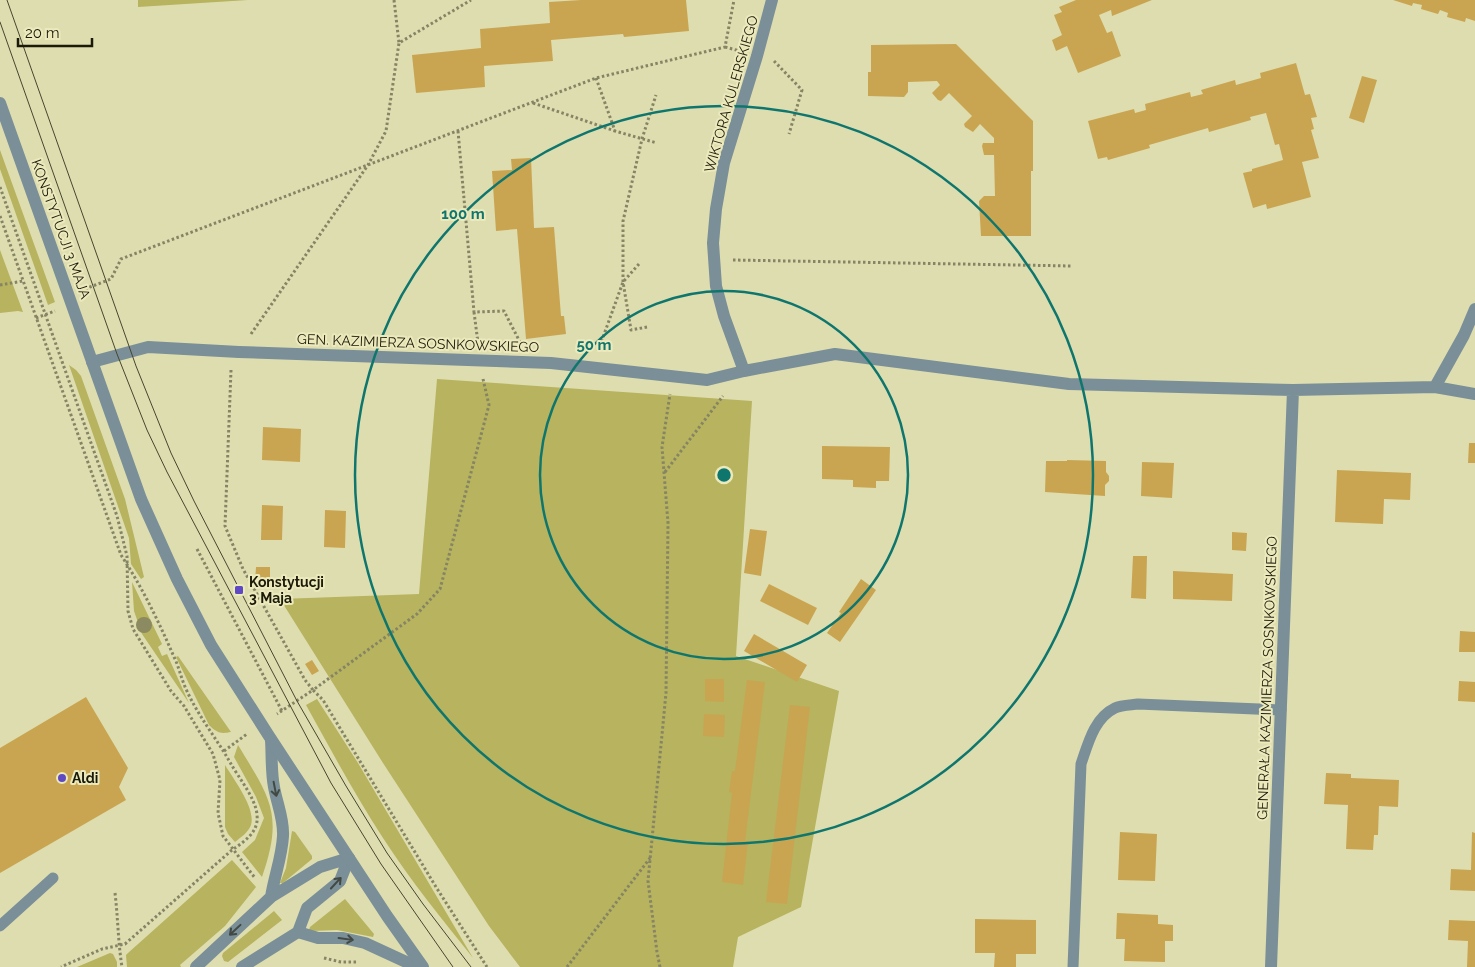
<svg xmlns="http://www.w3.org/2000/svg" width="1475" height="967" viewBox="0 0 1475 967" font-family="Raleway,sans-serif">
  <style>
    .green { fill: #b7b35e }
    .building { fill: #c9a551 }
    .lines { fill: none; stroke-linecap: round; stroke-linejoin: round }
    .path { stroke: #858464; stroke-width: 3; stroke-dasharray: 2.5 2.5; stroke-linecap: butt }
    .service { stroke: #7a8f98; stroke-width: 11 }
    .minor { stroke: #7a8f98; stroke-width: 12 }
    .tertiary { stroke: #7a8f98; stroke-width: 12 }
    .tram { stroke: #47462e; stroke-width: 1 }
    .tree { fill: #8b8a60 }
    .oneway { stroke: #414942 }
    .ring { fill: none; stroke: #0f766e; stroke-width: 2.5 }
    .poi-dot { fill: #5f49c2; stroke: #eceabc; stroke-width: 2 }
    .labels { text-anchor: middle; dominant-baseline: central; stroke-width: 4; stroke-linejoin: round; paint-order: stroke }
    .street-label { font-size: 14px; fill: #1b1a09; stroke: #eceabc }
    .poi-label { font-size: 14px; font-weight: bold; fill: #1b1a09; stroke: #eceabc; text-anchor: start }
    .centre { fill: #0f766e; stroke: #eceabc; stroke-width: 2.5 }
    .ring-label { font-size: 15px; text-anchor: middle; font-weight: bold; fill: #0f766e; stroke: #eceabc; stroke-width: 4; stroke-linejoin: round; paint-order: stroke }
  </style>
  <rect width="100%" height="100%" fill="#deddaf"/>
  <path class="green" d="M138,0H248L138,7Z
    M0,150L55,302L48,305L0,169Z
    M0,250L23,312L18,311L0,313Z
    M69,365L76,370L81,376L125,499L144,577L141,579L131,564L129,538Z
    M437,379L752,401L736,656L839,691L801,907L738,937L733,967H520L489,926L383,763L280,599L419,594Z
    M132,582L162,644L158,647L162,656L167,654L189,703L142,634L134,611Z
    M178,656L231,732C221,734 217,733 209,725L176,657Z
    M317,699L358,763L473,958C442,919 410,880 383,838C355,795 331,750 306,705Z
    M238,745C270,798 284,814 262,877L242,852L255,840L264,818L256,797L234,757Z
    M225,765C234,780 256,808 251,825C248,833 241,837 235,842L228,834L225,827Z
    M292,831L295,832L312,856V859L283,883H280L286,868Z
    M232,860L256,887L225,926L180,965L181,967H127L126,955L128,953Z
    M345,899L374,934L373,937L337,930L311,931L309,930L310,927Z
    M274,911L282,920L228,962L224,961L222,956L223,953Z
    M110,953L113,954L117,962V967H77Z"/>
  <path class="building" d="M581,0H686L689,31L624,37L623,34L551,40L553,61L484,66L485,87L416,93L412,55L481,48L480,29L550,23L549,2Z
    M1076,0H1152L1112,16L1111,10L1099,15L1107,33L1112,31L1121,56L1078,73L1067,46L1056,51L1052,40L1062,35L1054,15L1062,12L1059,7Z
    M1393,0H1475V21L1466,18L1465,22L1447,17L1448,13L1440,10L1438,14L1421,9L1422,5L1413,3L1412,6Z
    M956,44L1033,121V171H1031V236H981L979,201L984,196H995L994,155H984L982,146L983,143H994V138L980,124L973,132L965,127L964,124L972,116L949,93L941,101L938,100L932,93L940,85L937,81L908,82V92L904,97L868,96V72H871V45Z
    M1296,63L1305,95L1310,94L1317,117L1311,118L1314,129L1311,130L1319,158L1302,162L1311,197L1267,209L1266,204L1253,208L1243,173L1252,171V169L1283,160L1279,144L1275,145L1266,113L1250,117L1251,120L1209,132L1208,128L1149,145L1150,148L1108,160L1107,157L1098,159L1088,121L1134,109L1135,113L1146,110L1145,104L1190,92L1191,97L1203,94L1201,90L1235,80L1236,85L1261,78L1260,73Z
    M1362,76L1377,80L1364,123L1349,118Z
    M531,158L534,228L554,227L561,316H564L566,334L526,339L517,229L496,231L492,171L512,170L511,159Z
    M263,427L301,429L300,462L262,460Z
    M1469,443H1475V463H1468Z
    M822,446L890,447L889,481H876V488L853,487V480L822,479Z
    M1067,460L1106,461V472L1109,476V481L1105,485V496L1045,492L1046,461H1067Z
    M1142,462L1174,463L1172,498L1141,496Z
    M1337,470L1411,473L1410,500L1384,499L1383,524L1335,522Z
    M262,505L283,506L282,540H261Z
    M325,510L346,511L345,548L324,547Z
    M750,529L767,531L761,576L744,573Z
    M1232,532L1247,533L1246,551L1232,550Z
    M1133,556H1147L1146,599L1131,598Z
    M256,567H270V580L255,581Z
    M1173,571L1233,574L1232,601L1173,599Z
    M861,579L876,590L840,642L827,633L841,613L839,612Z
    M769,584L817,608L808,625L760,601Z
    M1460,631L1475,632V652H1459Z
    M754,634L807,665L797,682L744,651Z
    M312,660L319,671L312,675L305,664Z
    M705,679H724V702L705,701Z
    M747,680L765,682L745,841H748L743,885L722,882L732,793L729,792L732,771H735Z
    M1459,681L1475,682V702L1458,701Z
    M86,697L128,768L119,787L126,800L0,873V748Z
    M790,705L810,707L787,904L766,902Z
    M704,714L725,715L724,737L703,736Z
    M1326,773L1351,774V778L1399,780L1398,807L1379,806L1378,835H1374L1373,850L1346,849L1348,805L1324,804Z
    M1120,832L1157,834L1155,881L1118,880Z
    M1472,832L1475,833V891L1450,890L1451,869L1471,870Z
    M1117,913L1158,915V924L1173,925V941H1165V962L1124,961L1125,939H1116Z
    M975,919L1036,920V954H1016V967H994L995,953H975Z
    M1449,920L1475,921V967H1467L1468,941L1448,940Z"/>
  <g class="lines">
    <path class="path" d="M394,0L399,43
      M725,47L740,51
      M774,61L802,90L789,134
      M596,78L615,131L657,143
      M533,103L615,131
      M458,131L474,312L504,311L521,344
      M0,187L117,516L127,556L128,611L133,629L171,691L184,706L213,754L220,780L218,813L223,836L255,878
      M0,216L121,555C142,587 159,622 174,657C179,667 181,678 186,689C198,716 217,739 231,764C239,778 256,799 257,815C259,832 245,841 232,850L125,944L102,949L61,967
      M733,260L1072,266
      M0,285L23,281
      M87,292L90,287L111,279L121,259L596,78L725,47L734,0
      M474,312L478,343
      M36,318L55,311
      M647,327L631,330L623,282V221L642,139L656,95
      M251,334L368,165L386,131L399,43L471,0
      M598,351L623,282L639,264
      M231,370L225,526L243,569L305,680L313,690L277,714
      M483,379L489,405L440,589L417,614L313,690L323,700L436,887L487,967
      M665,472L723,396
      M197,549L282,711
      M224,751L247,734
      M115,893C118,918 118,942 122,967
      M324,958L341,962H358
      M567,967L650,858
      M660,967L657,952L648,881L666,693L668,523L662,447L670,394"/>
    <path class="service" d="M0,926L53,878
      M1073,967L1081,764C1088,744 1094,718 1115,708C1121,705 1131,705 1138,704L1281,710"/>
    <path class="minor" d="M92,362L148,347L239,352L551,363L707,380L744,371L835,354L1069,384L1293,390L1435,387L1475,394
      M744,371L724,316L716,286L713,243L716,209L724,163L757,56L772,0
      M1435,387L1464,335L1475,309
      M271,897C274,877 282,857 283,836C284,819 277,804 274,787C271,772 272,755 271,740
      M298,932L318,938H343L365,943L417,967
      M196,967L271,897L320,867L349,858
      M242,967L298,932L307,908L340,881L349,858
      M1271,967L1293,390"/>
    <path class="tertiary" d="M0,103L141,499L177,579L211,645L269,736L387,916L423,967"/>
    <path class="tram" d="M7,0L136,366L171,453L194,501L297,701L346,786L387,853L423,904L471,967
      M0,22L117,354L147,430L167,472L331,783L381,864L453,967"/>
  </g>
  <circle class="tree" cx="144" cy="625" r="8"/>
  <defs><path id="oneway-shaft" d="M-6 0H5M1.5-3L5.5 0L1.5 3" fill="none" stroke-width="1.6" stroke-linecap="round" stroke-linejoin="round" transform="scale(1.25)"/></defs>
  <g class="oneway">
    <use href="#oneway-shaft" transform="translate(275 789) rotate(79)"/>
    <use href="#oneway-shaft" transform="translate(336 883) rotate(-47)"/>
    <use href="#oneway-shaft" transform="translate(235 930) rotate(137)"/>
    <use href="#oneway-shaft" transform="translate(346 939) rotate(8)"/>
  </g>
  <g class="ring">
    <circle cx="724" cy="475" r="184"/>
    <circle cx="724" cy="475" r="369"/>
  </g>
  <g class="poi-dot">
    <rect x="234" y="585" width="10" height="10" rx="2.5"/>
    <circle cx="62" cy="778" r="5"/>
  </g>
  <g class="labels">
    <g class="street-label">
      <text transform="translate(731 94) rotate(-74)">WIKTORA KULERSKIEGO</text>
      <text transform="translate(61 229) rotate(70)">KONSTYTUCJI 3 MAJA</text>
      <text transform="translate(418 343) rotate(2)">GEN. KAZIMIERZA SOSNKOWSKIEGO</text>
      <text transform="translate(1267 678) rotate(-88)">GENERAŁA KAZIMIERZA SOSNKOWSKIEGO</text>
    </g>
    <g class="poi-label">
      <text x="249" y="582">Konstytucji<tspan x="249" dy="16">3 Maja</tspan></text>
      <text x="72" y="778">Aldi</text>
    </g>
  </g>
  <circle cx="724" cy="475" r="8" class="centre"/>
  <g class="ring-label">
    <text x="463" y="219">100 m</text>
    <text x="594" y="350">50 m</text>
  </g>
  <path d="M18 38v8h74v-8" fill="none" stroke="#1b1a09" stroke-width="2.5"/>
  <text x="25" y="38" font-size="15" fill="#1b1a09" stroke="#eceabc" stroke-width="4" paint-order="stroke">20 m</text>
</svg>
